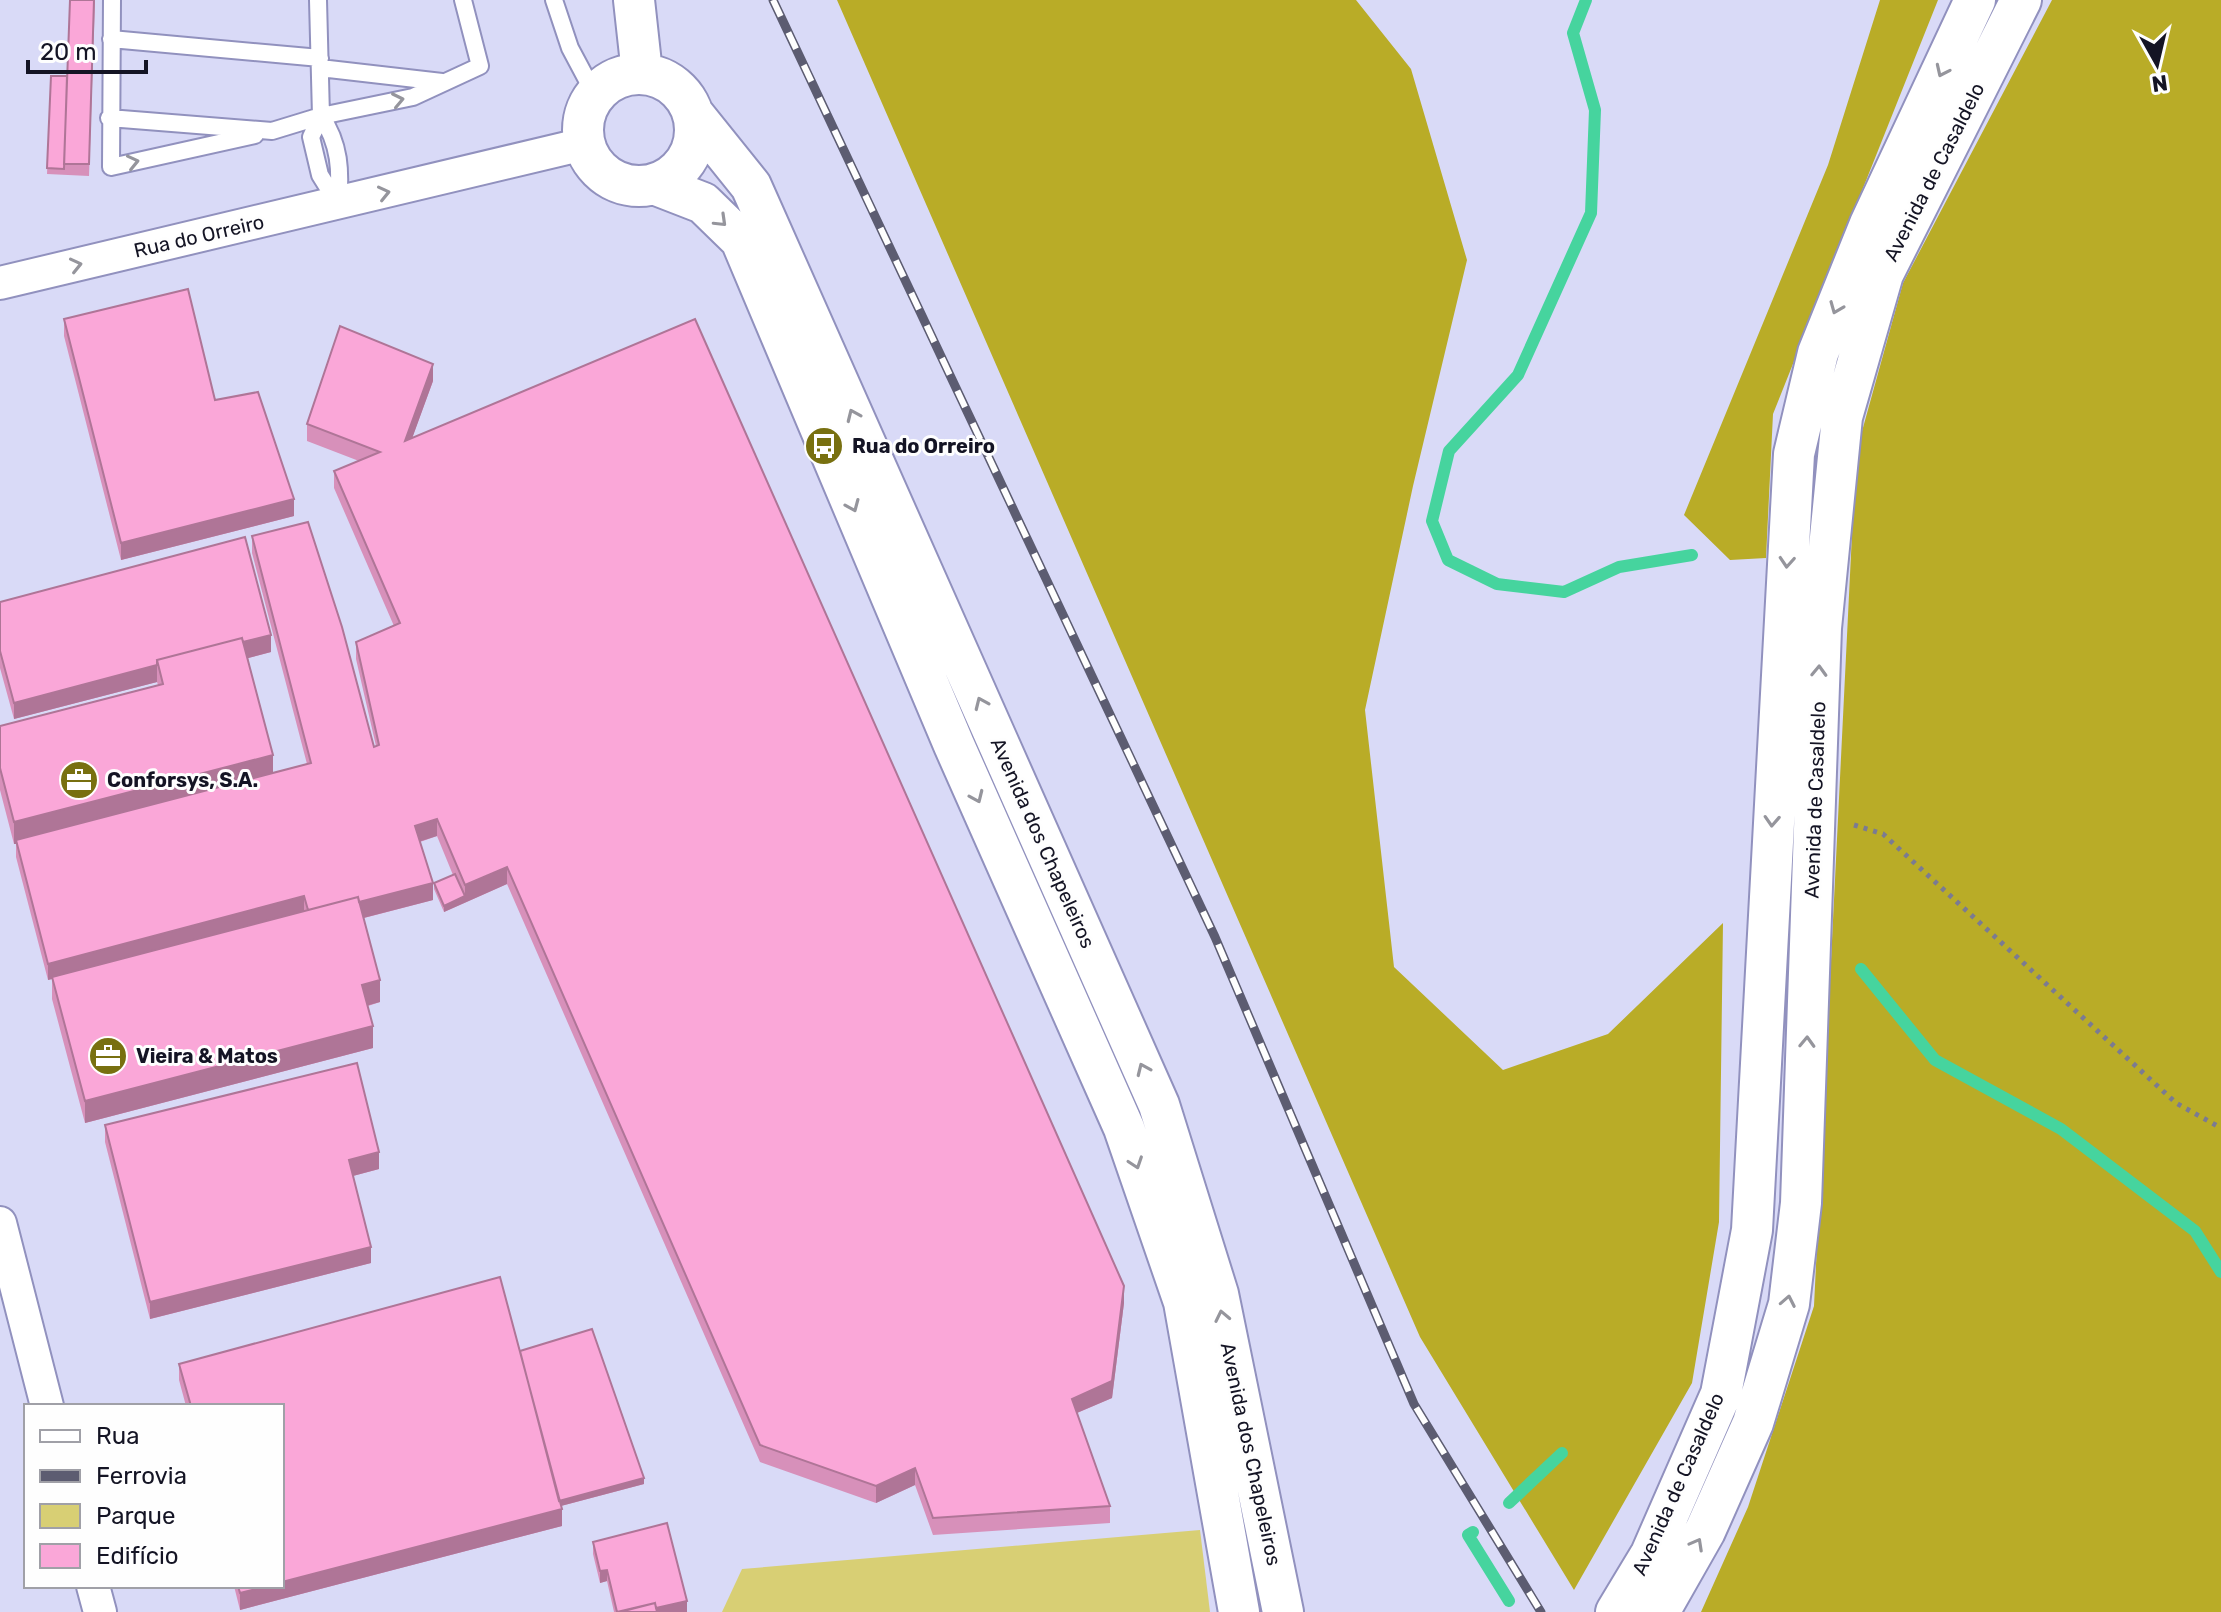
<svg xmlns="http://www.w3.org/2000/svg" width="2221" height="1612" viewBox="0 0 2221 1612" font-family="Rubik,sans-serif">
  <style>
    .green { fill: #d8cf74 }
    .forest { fill: #b9ac27 }
    .lines { fill: none; stroke-linecap: round; stroke-linejoin: round }
    .stream { stroke: #46d49e; stroke-width: 12 }
    .service-casing { stroke: #9191be; stroke-width: 20 }
    .minor-casing { stroke: #9191be; stroke-width: 36 }
    .tertiary-casing { stroke: #9191be; stroke-width: 44 }
    .path { stroke: #7b7b92; stroke-width: 5; stroke-dasharray: 4 6; stroke-linecap: butt }
    .service { stroke: #fff; stroke-width: 16 }
    .minor { stroke: #fff; stroke-width: 32 }
    .tertiary { stroke: #fff; stroke-width: 40 }
    .rail-casing { stroke: #5c5c71; stroke-width: 9 }
    .rail { stroke: #fefefe; stroke-width: 6; stroke-dasharray: 18; stroke-linecap: butt }
    .wall { fill: #d790ba }
    .shaded-wall { fill: #af7597 }
    .building { fill: #faa7d8; stroke: #af7597; stroke-width: 2 }
    .oneway { stroke: #95959c }
    .labels { text-anchor: middle; dominant-baseline: central; stroke-width: 6; stroke-linejoin: round; paint-order: stroke }
    .street-label { font-size: 20px; fill: #141424; stroke: #fefefe }
    .poi-label { font-size: 20px; font-weight: bold; fill: #141424; stroke: #fefefe; text-anchor: start }
  </style>
  <rect width="100%" height="100%" fill="#d9daf7"/>
  <path class="green" d="M1200,1530L1210,1612H722L742,1569Z"/>
  <path class="forest" d="M837,0H1356L1411,69L1467,260L1413,486L1365,710L1394,967L1503,1070L1608,1034L1723,923L1719,1222L1692,1383L1574,1590L1420,1337Z
    M1880,0H1938L1773,414L1766,558L1730,560L1684,515L1828,165Z
    M2052,0H2221V1612H1701L1748,1507L1814,1306L1856,453L1903,283Z"/>
  <g class="lines">
    <path class="stream" d="M1586,0L1573,33L1595,110L1591,213L1518,375L1449,451L1432,521L1448,560L1497,584L1564,592L1619,567L1692,555
      M1861,969L1935,1060L2061,1129L2195,1231L2221,1272
      M1509,1503L1562,1453
      M1473,1532L1468,1535L1509,1601"/>
    <defs>
      <path id="service" d="M112,0L111,167L255,135
        M318,0L321,116L311,137L320,175L338,204
        M554,0L570,48L595,95
        M111,39L320,58
        M320,68L442,82
        M321,116C340,144 341,171 338,204
        M109,118L272,131L321,116L413,97L480,66L463,0"/>
      <path id="minor" d="M0,283L584,144
        M0,1223L47,1406
        M93,1586L100,1612"/>
      <path id="tertiary" d="M634,0L642,73
        M583 130a56 56 0 1 1 112 0a56 56 0 1 1-112 0Z
        M694,115L751,186L1159,1105L1218,1294L1283,1612
        M654,184L703,203L741,240L954,745L1124,1128L1184,1302L1239,1612
        M1616,1612L1651,1554L1721,1394L1752,1230L1794,454L1818,353L1870,224L1975,0
        M1659,1612L1705,1531L1753,1423L1789,1304L1801,1203L1821,628L1842,417L1883,274L2021,0"/>
    </defs>
    <use href="#service" class="service-casing"/>
    <use href="#minor" class="minor-casing"/>
    <use href="#tertiary" class="tertiary-casing"/>
    <path class="path" d="M1854,825L1883,834L2176,1103L2221,1128"/>
    <use href="#service" class="service"/>
    <use href="#minor" class="minor"/>
    <use href="#tertiary" class="tertiary"/>
    <defs>
      <path id="rail" d="M773,0L1215,937L1414,1404L1541,1612"/>
    </defs>
    <use href="#rail" class="rail-casing"/>
    <use href="#rail" class="rail"/>
  </g>
  <path class="wall" d="M95,0L89,176L47,174L51,76H67Z
    M64,319L215,400L294,516L121,560L64,336Z
    M433,381L412,438L1124,1303L1112,1398L1077,1413L1110,1506V1523L933,1535L915,1485L876,1503L760,1462L507,884L444,912L434,889V883L453,875L437,836L420,842L433,900L364,918L380,1002L368,1006L373,1048L85,1123L52,999V979L48,980L16,857V844H14L0,790V726L158,685L157,682L14,719L0,668V602L271,652L248,658L273,773L307,764L252,553V536L374,747L376,746L356,659V642L394,626L334,488V471L359,461L307,441V424Z
    M105,1125L379,1169L353,1176L371,1263L150,1319L105,1142Z
    M520,1351L644,1484L561,1506L562,1526L240,1610L234,1586H282V1406H186L179,1380V1364Z
    M593,1542L687,1612H614L607,1581L600,1583L593,1554Z"/>
  <path class="shaded-wall" d="M433,364V381L405,458V441Z
    M294,499V516L121,560V543Z
    M271,635V652L162,681L158,665Z
    M157,665V682L14,719V703Z
    M273,755V776L16,840V844H14V822Z
    M437,819V836L415,843V826Z
    M507,867V884L444,912V906L465,896V885Z
    M433,883V900L309,932V915Z
    M304,896V913L48,980V964Z
    M380,980V1002L362,1007V985Z
    M373,1026V1048L85,1123V1101Z
    M379,1152V1169L349,1177V1160Z
    M371,1247V1263L150,1319V1302Z
    M1124,1286V1303L1112,1398L1072,1415V1399Z
    M915,1468V1485L876,1503V1486Z
    M644,1478V1484L557,1507V1501Z
    M562,1509V1526L240,1610V1593L268,1586H282V1582Z
    M607,1570V1581L600,1583V1571Z
    M687,1601V1612H641Z"/>
  <path class="building" d="M70,0H94L89,164H64Z
    M51,76H67L64,169L47,168Z
    M188,289L215,400L258,392L294,499L121,543L64,319Z
    M695,319L1124,1286L1112,1381L1072,1399L1110,1506L933,1518L915,1468L876,1486L760,1445L507,867L465,885L437,819L415,826L433,883L359,902L358,897L308,910L304,896L48,964L16,840L311,763L252,536L308,522L342,627L374,747L379,745L356,642L400,623L334,471L380,452L307,424L340,326L433,364L405,441Z
    M245,537L271,635L243,642L242,638L157,660V665L14,703L0,651V602Z
    M242,638L273,755L14,822L0,768V726L163,684L157,660Z
    M455,874L465,896L444,906L434,883Z
    M358,897L380,980L362,985L373,1026L85,1101L52,977Z
    M357,1063L379,1152L349,1160L371,1247L150,1302L105,1125Z
    M500,1277L562,1509L282,1582V1406H191L179,1364Z
    M592,1329L644,1478L559,1501L520,1351Z
    M667,1523L687,1601L656,1608L655,1603L617,1612L607,1570L600,1571L593,1542Z
    M238,1586H268L240,1593Z
    M655,1603L657,1612H620Z"/>
  <defs><path id="oneway-chevron" d="M-2-3.5L2.5 0L-2 3.5" fill="none" stroke-width="1.6" stroke-linecap="round" stroke-linejoin="round" transform="scale(2)"/></defs>
  <g class="oneway">
    <use href="#oneway-chevron" transform="translate(1942 71) rotate(115)"/>
    <use href="#oneway-chevron" transform="translate(398 100) rotate(-12)"/>
    <use href="#oneway-chevron" transform="translate(133 162) rotate(-13)"/>
    <use href="#oneway-chevron" transform="translate(384 193) rotate(-13)"/>
    <use href="#oneway-chevron" transform="translate(721 221) rotate(44)"/>
    <use href="#oneway-chevron" transform="translate(76 265) rotate(-13)"/>
    <use href="#oneway-chevron" transform="translate(1836 308) rotate(112)"/>
    <use href="#oneway-chevron" transform="translate(853 415) rotate(-114)"/>
    <use href="#oneway-chevron" transform="translate(853 506) rotate(67)"/>
    <use href="#oneway-chevron" transform="translate(1787 562) rotate(94)"/>
    <use href="#oneway-chevron" transform="translate(1819 671) rotate(-88)"/>
    <use href="#oneway-chevron" transform="translate(981 703) rotate(-114)"/>
    <use href="#oneway-chevron" transform="translate(977 797) rotate(66)"/>
    <use href="#oneway-chevron" transform="translate(1772 821) rotate(93)"/>
    <use href="#oneway-chevron" transform="translate(1807 1042) rotate(-88)"/>
    <use href="#oneway-chevron" transform="translate(1143 1069) rotate(-114)"/>
    <use href="#oneway-chevron" transform="translate(1136 1163) rotate(71)"/>
    <use href="#oneway-chevron" transform="translate(1788 1301) rotate(-79)"/>
    <use href="#oneway-chevron" transform="translate(1222 1316) rotate(-102)"/>
    <use href="#oneway-chevron" transform="translate(1697 1544) rotate(-61)"/>
  </g>
  <defs>
    <symbol id="bus-disc" viewBox="-11 -11 22 22"><circle r="9.5" fill="#787010" stroke="#fefefe"/><path d="M-5-6H5V4H4V6H2V4H-2V6H-4V4H-5ZM-3.5-4V0h7V-4ZM-3.5 1.2v1.5H-2V1.2ZM2 1.2v1.5H3.5V1.2Z" fill="#fff"/></symbol>
    <symbol id="office-disc" viewBox="-11 -11 22 22"><circle r="9.5" fill="#787010" stroke="#fefefe"/><path d="M-6-3h4V-5.5h4V-3h4V5H-6ZM-1-4.5V-3h2v-1.5ZM-6 0V1H6V0Z" fill="#fff"/></symbol>
  </defs>
  <g fill-rule="evenodd">
    <use href="#bus-disc" x="802" y="424" width="44" height="44"/>
    <use href="#office-disc" x="57" y="758" width="44" height="44"/>
    <use href="#office-disc" x="86" y="1034" width="44" height="44"/>
  </g>
  <g class="labels">
    <g class="street-label">
      <text transform="translate(1934 172) rotate(-63)">Avenida de Casaldelo</text>
      <text transform="translate(199 236) rotate(-13)">Rua do Orreiro</text>
      <text transform="translate(1815 800) rotate(-88)">Avenida de Casaldelo</text>
      <text transform="translate(1043 843) rotate(66)">Avenida dos Chapeleiros</text>
      <text transform="translate(1251 1454) rotate(78)">Avenida dos Chapeleiros</text>
      <text transform="translate(1678 1484) rotate(-66)">Avenida de Casaldelo</text>
    </g>
    <g class="poi-label">
      <text x="852" y="446">Rua do Orreiro</text>
      <text x="107" y="780">Conforsys, S.A.</text>
      <text x="136" y="1056">Vieira &amp; Matos</text>
    </g>
  </g>
  <rect x="24" y="1404" width="260" height="184" fill="#fefefe" stroke="#a0a0a7" stroke-width="2"/>
  <rect x="40" y="1430" width="40" height="12" fill="#ffffff" stroke="#a0a0a7" stroke-width="2"/>
  <text x="96" y="1444" font-size="24" fill="#141424">Rua</text>
  <rect x="40" y="1470" width="40" height="12" fill="#5c5c71" stroke="#a0a0a7" stroke-width="2"/>
  <text x="96" y="1484" font-size="24" fill="#141424">Ferrovia</text>
  <rect x="40" y="1504" width="40" height="24" fill="#d8cf74" stroke="#a0a0a7" stroke-width="2"/>
  <text x="96" y="1524" font-size="24" fill="#141424">Parque</text>
  <rect x="40" y="1544" width="40" height="24" fill="#faa7d8" stroke="#a0a0a7" stroke-width="2"/>
  <text x="96" y="1564" font-size="24" fill="#141424">Edifício</text>
  <g transform="translate(2157 64) rotate(172)" stroke="#fefefe" stroke-width="6" paint-order="stroke">
  <path d="M0-6L14 30L0 20L-14 30Z" fill="#141424"/>
  <text y="-12" font-size="22" font-weight="bold" text-anchor="middle" fill="#141424">N</text>
  </g>
  <path d="M28 60v12h118v-12" fill="none" stroke="#141424" stroke-width="4"/>
  <text x="40" y="60" font-size="24" fill="#141424" stroke="#fefefe" stroke-width="6" paint-order="stroke">20 m</text>
</svg>
